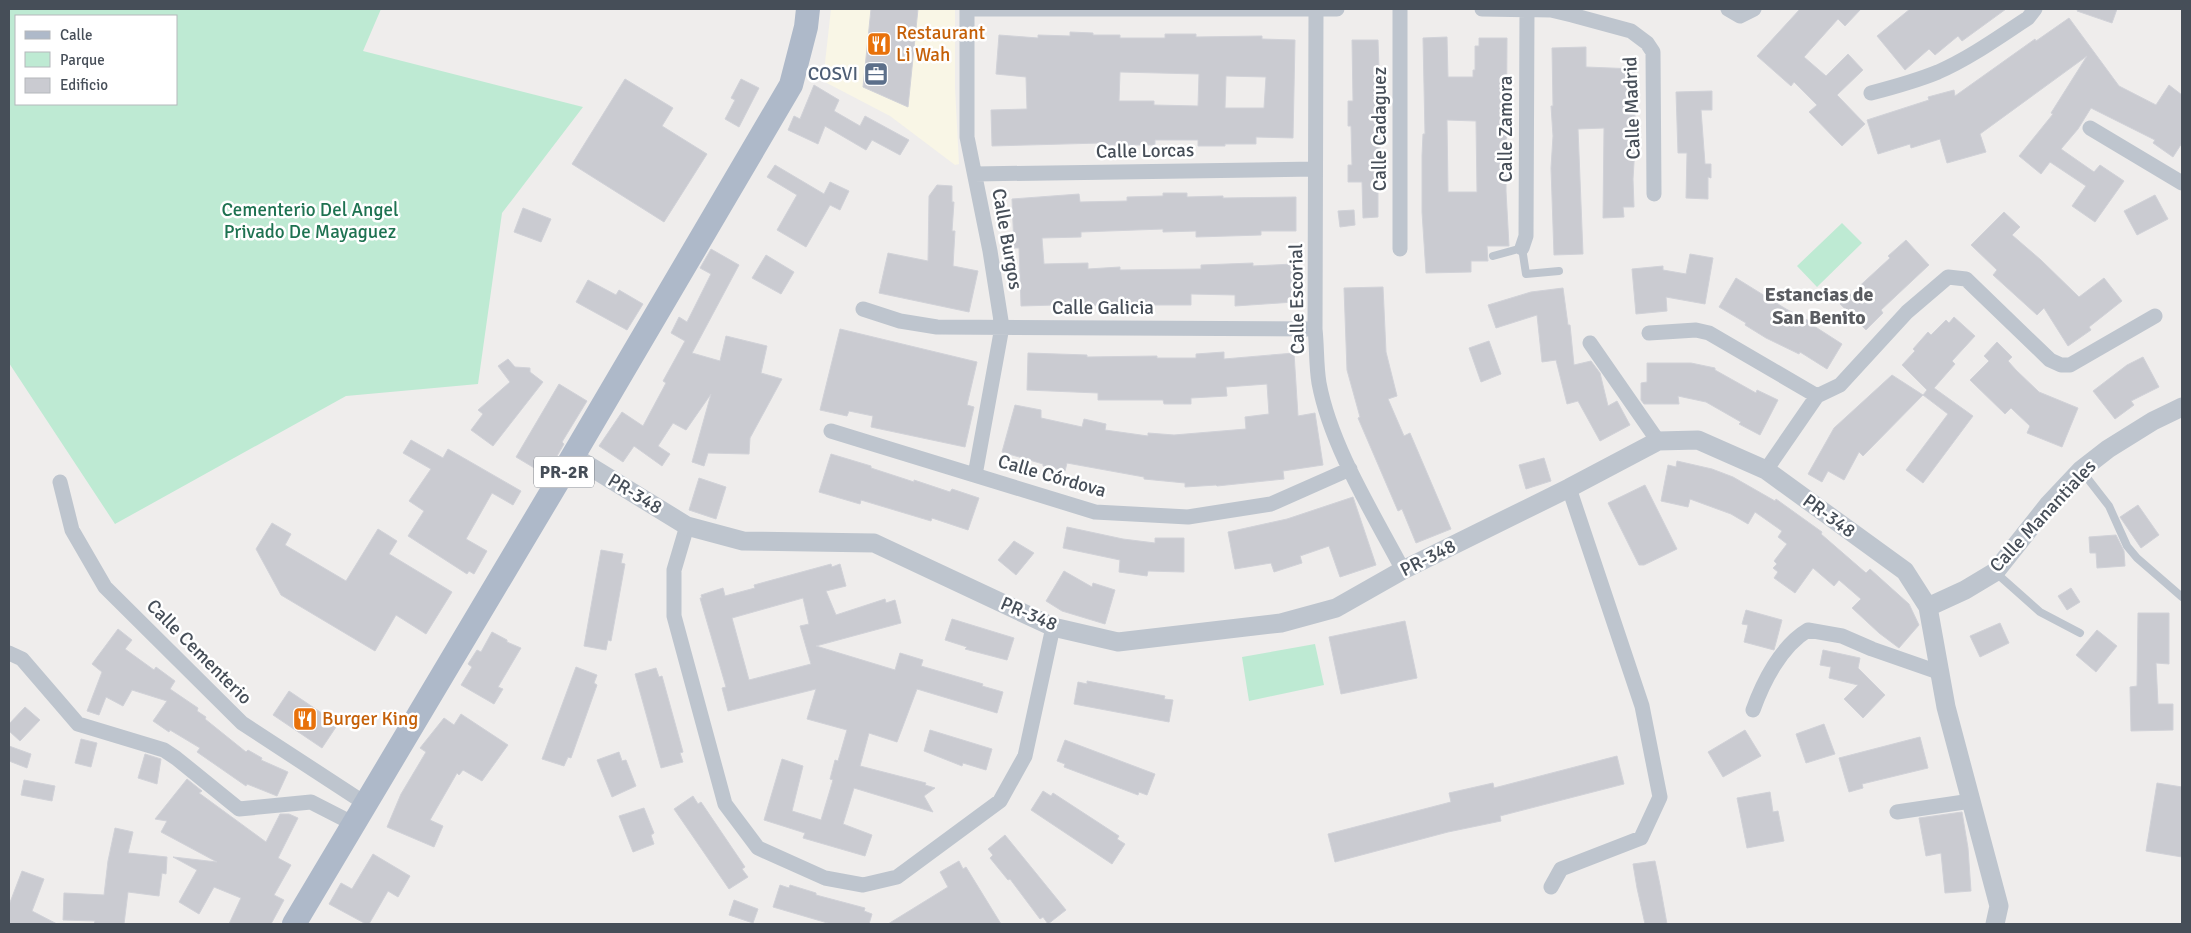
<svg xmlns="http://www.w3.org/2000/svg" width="2191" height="933" viewBox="0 0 2191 933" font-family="Signika,sans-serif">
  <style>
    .commercial { fill: #f9f6e6 }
    .green { fill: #beead3; fill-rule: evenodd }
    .building { fill: #cacbd1; stroke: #d1d2d8; fill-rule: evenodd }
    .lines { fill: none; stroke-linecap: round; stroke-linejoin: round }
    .service { stroke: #bec5ce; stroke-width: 8 }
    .minor { stroke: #bec5ce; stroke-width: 15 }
    .tertiary { stroke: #bec5ce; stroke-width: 19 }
    .primary { stroke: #aeb9c9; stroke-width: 24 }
    .labels { text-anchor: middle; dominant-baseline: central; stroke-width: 5; stroke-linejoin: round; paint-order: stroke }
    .shield { fill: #fff; stroke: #7e838a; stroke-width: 1 }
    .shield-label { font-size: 18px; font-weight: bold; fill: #464e58 }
    .food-label { font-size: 19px; fill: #c56008; stroke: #fff; text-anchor: start }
    .service-label { font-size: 19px; fill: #4e5e75; stroke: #fff; text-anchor: end }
    .street-label { font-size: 19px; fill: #464e58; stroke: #fff }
    .park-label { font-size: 19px; fill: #1e7251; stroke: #fff }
    .neighbourhood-label { font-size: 20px; font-weight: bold; fill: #5a5c61; stroke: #fff }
  </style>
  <rect width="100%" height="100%" fill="#efedec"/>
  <path class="commercial" d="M831,9H955V88L959,164L955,165L890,116L823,81Z"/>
  <path class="green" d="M9,9H381L363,51L583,107L502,213L478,384L346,396L115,524L9,363ZM16,16H176V104H16Z
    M1842,223L1862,243L1817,287L1797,266Z
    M1315,644L1324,685L1249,701L1242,657Z"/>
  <path class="building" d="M871,9H918L908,107L863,87Z
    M1800,9H1861L1845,26L1838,19L1804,57L1826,76L1848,54L1863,70L1837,95L1865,124L1842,146L1809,112L1817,105L1794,82L1791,86L1757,56Z
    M1910,9H2006L1962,41L1958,36L1935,55L1929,49L1905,70L1877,36Z
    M2078,9H2117L2112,23L2077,11Z
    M2069,18L2119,86L2156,105L2169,85L2182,95V143L2173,157L2153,143L2155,140L2091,108L2078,129L2061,149L2094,172L2100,165L2124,181L2095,222L2072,206L2086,186L2050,162L2041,174L2019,156L2053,114L2051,113L2087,56L1980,134L1986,152L1947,163L1940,139L1911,148L1910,144L1878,154L1867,120L1929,100L1928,97L1954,90L1955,96L2035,39L2036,41Z
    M1070,32L1093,33V35H1120V38H1165V34H1196V37L1262,36V39L1295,40L1293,138L1256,137V144H1225V146H1198V140H1155V145H1102L1101,143L992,146L991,110L1027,109L1026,77L996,74L999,35L1038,38V35L1070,36ZM1120,72L1199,74L1198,106L1154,105V101H1119ZM1226,76L1266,77L1264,108H1225Z
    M1447,37L1448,77H1473V70H1475V46H1479V38H1507L1506,191L1509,246H1487L1488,261H1471V272L1426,273L1422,212V156L1423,134H1425L1423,38ZM1447,120L1476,121L1477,192H1448Z
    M1352,40H1378L1381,125L1380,151H1378V217L1363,218L1362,182H1348V165H1352L1351,126H1348V101H1353Z
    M1586,47V67L1635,69V146L1633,179L1634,207H1623L1624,217L1603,218L1604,128L1578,129L1583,254L1554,255L1551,168L1553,136L1551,106H1553L1552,48Z
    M625,79L673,108L662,126L707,154L664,222L572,164Z
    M741,79L759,88L739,127L725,119L735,100L731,98Z
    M814,85L839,100L834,111L860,126L865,116L909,140L900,155L872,140L866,150L825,126L818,144L788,130L794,116L800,119Z
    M1712,91V110H1701L1705,164H1711V178L1708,177V199L1686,198L1687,153H1678L1676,92Z
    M775,165L824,194L830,182L849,191L840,210L830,205L806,247L777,230L797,195L767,177Z
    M937,185L952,186V202H954L952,231H955L953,266L978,271L969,312L879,293L888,253L928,261L929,196Z
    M1163,193H1187V197L1223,196V198L1296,197V231H1261V235L1196,237V231L1163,232V229L1081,232V237L1042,238L1044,264L1088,263V269L1120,267V270L1201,269V265L1253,263V266L1293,264L1294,302L1235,306V295L1191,294V305H1128V303L1055,308V305L1021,306L1019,248H1014L1012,199L1079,194L1080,202L1127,201V197L1163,196Z
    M2155,195L2168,219L2137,235L2124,211Z
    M523,208L551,219L541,242L514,232Z
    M1354,210L1355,225L1340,227L1338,211Z
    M2004,212L2020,227L2012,235L2041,260L2079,297L2104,278L2122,301L2089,327L2091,330L2068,346L2044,308L2037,315L1993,275L1997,270L1971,245Z
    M1906,240L1929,265L1881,310L1883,313L1866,330L1840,304L1890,258L1888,256Z
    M711,249L739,265L692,353L720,361L726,336L767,346L761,373L782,379L750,438L749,454L708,453L704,466L692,462L711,394L686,430L673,423L658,446L670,454L662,466L634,446L623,462L599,446L622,412L643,426L666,383L663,381L685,341L671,333L679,317L687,322L711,274L700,268Z
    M1690,254L1713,258L1705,304L1666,297L1667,311L1636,314L1632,269L1663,266V270L1686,274Z
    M766,255L794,272L781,294L752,278Z
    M1736,278L1786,309L1815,324L1814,326L1842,344L1827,369L1800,352L1799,354L1766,338L1745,325L1746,323L1719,307Z
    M588,280L616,295L619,290L643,304L627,330L576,302Z
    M1383,287L1386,352L1397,396L1388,399L1404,436L1410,433L1451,529L1416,543L1402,509L1398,511L1358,418L1360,417L1347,370L1344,288Z
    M1563,288L1568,325H1570L1574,365L1591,361L1600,373L1608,406L1617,401L1630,425L1600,441L1578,401L1567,404L1556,360L1542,362L1537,315L1496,328L1488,305L1531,292Z
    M1954,317L1975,336L1952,361L1955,364L1934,388L1973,416L1923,483L1906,470L1948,414L1923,395L1863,456L1859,452L1844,480L1828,471L1822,482L1808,474L1834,428L1892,375L1923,395L1927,390L1902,365L1915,351L1913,349L1928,332L1931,335L1946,320L1949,323Z
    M840,329L977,362L967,405L974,407L965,447L871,427L873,416L849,411L847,416L820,410Z
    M1489,341L1501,374L1481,382L1469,348Z
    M1997,342L2012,357L2008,361L2016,370L2039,392L2078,408L2062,447L2027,433L2030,426L2011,408L2005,414L1970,380L1989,361L1984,356Z
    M1224,352V359L1294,353L1298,416L1315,413L1323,465L1283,471L1284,479L1217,486L1216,485L1185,487V483L1144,479V477L1067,463L1065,471L1043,466V464L1002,452L1015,405L1041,410V418L1082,427L1084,419L1106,424L1105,430L1148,436V433L1174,435L1246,429L1245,417L1269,414L1267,384L1226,387L1227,396L1191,398V404H1164L1163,400H1098V393L1027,390L1028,353L1087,355V357L1157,356V358H1196V354Z
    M2143,357L2159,387L2131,401L2134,405L2115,419L2093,391L2127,365Z
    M508,359L515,367L530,368V372L543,382L493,446L471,430L483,414L478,410L510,382L498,366Z
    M1647,363H1691L1715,368V370L1756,393L1757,390L1778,400L1760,435L1739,424L1741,422L1706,402L1678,396L1679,404H1644L1641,400V383L1647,382Z
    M559,384L587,401L562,442L564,444L546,475L516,457Z
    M411,440L443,458L448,449L521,491L513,505L492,493L466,539L487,551L474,574L469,571L467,574L408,536L424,511L409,501L431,469L403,453Z
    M831,454L871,466V468L914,482V480L950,492L952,489L979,498L968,530L932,518L931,521L861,500L860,504L819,492Z
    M1544,458L1551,481L1526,489L1519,465Z
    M1677,461L1712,469L1733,477L1775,501L1776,499L1822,532L1821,534L1866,573L1870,569L1909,604L1919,625L1899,648L1879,633L1852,608L1861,599L1839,580L1834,586L1813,568L1795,593L1774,578L1778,572L1773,568L1777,564L1774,561L1787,544L1778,537L1782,531L1755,512L1748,524L1731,514L1690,499L1688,507L1661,501L1668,465L1676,467Z
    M699,478L726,487L716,519L689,510Z
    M1645,485L1677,549L1644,565H1639L1608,503Z
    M1353,497L1376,565L1340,577L1329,546L1300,556L1302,563L1274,572L1271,563L1235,569L1228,532L1287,519Z
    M2138,505L2159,535L2141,548L2120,517Z
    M272,523L291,534L285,545L346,581L378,529L397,541L389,554L452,592L426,634L396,615L375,651L281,595L256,549Z
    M1067,527L1123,539L1155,543V538H1184V572L1148,571L1147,576L1119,572L1120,560L1063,548Z
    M2116,535L2124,551L2125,566L2097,568L2096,553H2090L2089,537Z
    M1014,541L1034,553L1016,575L998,560Z
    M601,550L623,554L621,563L625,564L611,641L608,640L606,650L584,646Z
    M831,564L832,567L840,564L846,586L826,591L836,615L885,599L886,603L895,600L901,623L816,646L895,670L900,653L923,660L921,666L983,684L982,686L1003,692L997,713L917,689L897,742L869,733L860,766L926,783L925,785L935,788L924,796L933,812L854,788L843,824L872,835L865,856L803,838L805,833L764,820L782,759L803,766L792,811L821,820L833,780L830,779L835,760L838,761L847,730L807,719L816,689L728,711L722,688L726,687L700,598H702L701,595L723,588L725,596L755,588L754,585ZM803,598L809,624L800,626L811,664L749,680L732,618Z
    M1064,571L1092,587L1093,583L1115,590L1105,624L1062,611L1046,601Z
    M2071,588L2080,602L2067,610L2058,596Z
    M1746,610L1782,620L1774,650L1744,642L1748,625L1742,624Z
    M2138,613H2169V664L2156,663L2158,704H2173V730L2131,731L2130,687L2137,686Z
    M952,619L1014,638L1007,660L965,649L967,647L945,640Z
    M1405,621L1417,678L1341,694L1329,637Z
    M2000,623L2009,643L1980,657L1970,636Z
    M118,629L132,640L125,649L154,670L156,667L175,681L170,689L198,708L197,711L206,717L205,719L246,752L248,750L262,758L261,760L288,772L277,796L247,784L246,786L197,752L200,748L170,730L169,732L153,721L167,701L132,690L123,706L106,697L99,715L87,711L102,672L92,664Z
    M2097,630L2117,646L2096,672L2076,655Z
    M492,632L507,640V642L521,648L498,687L503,689L494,704L461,685L472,667L468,664L477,650L481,652Z
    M1823,650L1860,658L1858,668L1885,695L1863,718L1844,699L1858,685L1829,678L1831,667L1820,665Z
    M576,667L597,675L594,683L597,685L571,758L568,757L564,766L542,759Z
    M656,668L659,677L662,676L683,752L680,753L683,762L661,768L635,674Z
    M1087,681L1165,696L1164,699L1173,700L1169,722L1074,704L1078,682L1087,684Z
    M289,691L338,724L322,748L273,715Z
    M25,707L40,720L20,741L9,731V724Z
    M461,714L508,745L482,781L463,770L459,775L457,773L430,820L443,826L434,847L387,827L401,794L426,752L420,748L444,718L454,725Z
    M1824,724L1835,754L1806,763L1796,734Z
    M930,730L992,749L986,770L963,763L962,766L924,751Z
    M1745,730L1761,756L1723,777L1708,752Z
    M1920,737L1928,768L1862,784L1863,788L1849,792L1839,758Z
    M81,739L97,743L91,767L75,763Z
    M1065,740L1155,774L1147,795L1139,792L1138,795L1064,767L1065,764L1057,761Z
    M9,746L31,754L27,768L9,761Z
    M619,752L622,761L626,760L636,786L612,797L597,760Z
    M145,754L161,759L157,784L138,778Z
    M1617,756L1624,784L1500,816L1501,821L1448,832L1335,862L1328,834L1451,802L1449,793L1493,783L1494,788Z
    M187,779L202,791L199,793L266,842L280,814H289L298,818L278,858L291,865L274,895L284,900L271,924H229L241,898L214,887L199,914L179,902L197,870L173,857L217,862L161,832L167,821L155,819Z
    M24,780L55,786L52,801L21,795Z
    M2157,783L2182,787V857L2146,851Z
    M1043,791L1051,796L1053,793L1119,836L1117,839L1125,844L1112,864L1031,810Z
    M1770,792L1773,812L1778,811L1784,841L1747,848L1737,798Z
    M693,796L698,804L701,802L745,867L742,869L748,877L729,889L674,809Z
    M644,808L654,833L651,835L654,844L633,852L619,816Z
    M1962,812L1968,848L1971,891L1945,893L1941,853L1926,856L1919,818Z
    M115,828L133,832L128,853L167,857L166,874L162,873L159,896L128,892L124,924H94L95,921L63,920L64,893L104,895L108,861Z
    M1005,835L1066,910L1048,924L1043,917L1040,919L1010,879L1008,880L990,858L993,855L988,849Z
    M373,854L410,876L398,897L388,891L369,924H366L329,904L341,883L352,889Z
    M959,861L963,869L966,867L1001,924H888L948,887L940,872Z
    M1655,861L1660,885L1667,924H1645L1637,888L1633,864Z
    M22,871L44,879L32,911L57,924H9V905Z
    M780,885L789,888L790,885L816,893V895L865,908L864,911L872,914L869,924H831L773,907Z
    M734,900L758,909L753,923L729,915Z"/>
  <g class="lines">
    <path class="service" d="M1493,256L1522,248L1526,274L1559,271
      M2081,470L2109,506L2127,546L2137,558L2182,597
      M1995,572L2040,612L2080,633"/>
    <path class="minor" d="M967,9V137L990,251L1002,327L975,475
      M967,9H1337
      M1316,9L1315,329C1317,347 1316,365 1319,383C1331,447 1373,513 1403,570
      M1482,9L1551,10L1572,15L1631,31L1647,43L1653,52L1654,194
      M1728,9L1740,16L1754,9
      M1871,93C1894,87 1916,81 1938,72C1970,58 1999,37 2028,18L2035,9
      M2090,128L2182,183
      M975,174L1315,169
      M1522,248L1526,236L1527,9
      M1400,249V9
      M863,309L900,321L937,327L1315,329
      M1649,333L1696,330L1709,333L1817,396L1840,385L1907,312L1948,277L1966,279L2050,360L2061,365H2070L2155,316
      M1590,343L1658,441
      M831,431L1095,512L1188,517L1271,504L1350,469
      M1766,470L1817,396
      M60,482L72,530L105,587L242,723L366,804
      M687,526L674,570V616L725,804L758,848L825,878L863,885L897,877L1000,801L1025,756L1053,627
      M9,653L22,659L78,724L164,750L176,758L239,809L311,802L354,824
      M1753,710C1763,682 1781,646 1808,630L1842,636L1872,649L1938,672
      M1897,812L1971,801
      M1551,887L1561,869L1641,838L1660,797L1642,706L1569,488"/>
    <path class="tertiary" d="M573,456L687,526L743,541L874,543L1053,627L1118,642L1281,623L1336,608L1403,570L1569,488L1658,441L1698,440L1766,470L1905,571L1928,607L1946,707L1999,906L1995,924
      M1928,607L1965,590L1995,572L2049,504L2081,470L2108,449L2153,421L2182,407"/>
    <path class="primary" d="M294,924L573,456L791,85L806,27L808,9"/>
  </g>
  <defs>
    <symbol id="restaurant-square" viewBox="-11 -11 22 22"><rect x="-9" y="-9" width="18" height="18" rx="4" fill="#e8710a" stroke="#fff"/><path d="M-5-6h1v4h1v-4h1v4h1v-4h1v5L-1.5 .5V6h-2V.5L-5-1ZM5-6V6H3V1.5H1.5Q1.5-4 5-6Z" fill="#fff"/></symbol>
    <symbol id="office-square" viewBox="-11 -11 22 22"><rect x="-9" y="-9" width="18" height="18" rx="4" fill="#5c6f8a" stroke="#fff"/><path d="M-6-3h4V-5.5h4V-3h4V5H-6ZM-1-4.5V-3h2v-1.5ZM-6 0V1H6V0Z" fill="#fff"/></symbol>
  </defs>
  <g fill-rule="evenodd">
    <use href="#restaurant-square" x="865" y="30" width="28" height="28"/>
    <use href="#office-square" x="862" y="60" width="28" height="28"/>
    <use href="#restaurant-square" x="291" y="705" width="28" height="28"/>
  </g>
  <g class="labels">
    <rect class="shield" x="534" y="456.5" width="60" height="31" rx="4"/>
    <g class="shield-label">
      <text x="564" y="472">PR-2R</text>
    </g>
    <g class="food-label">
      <text x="896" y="33">Restaurant<tspan x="896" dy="22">Li Wah</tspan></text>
      <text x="322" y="719">Burger King</text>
    </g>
    <g class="service-label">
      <text x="858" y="74">COSVI</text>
    </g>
    <g class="street-label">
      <text transform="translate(1632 108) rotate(-92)">Calle Madrid</text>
      <text transform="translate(1380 129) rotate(-90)">Calle Cadaguez</text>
      <text transform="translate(1506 129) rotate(-90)">Calle Zamora</text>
      <text transform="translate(1145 151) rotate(-1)">Calle Lorcas</text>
      <text transform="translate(1007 239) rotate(80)">Calle Burgos</text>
      <text transform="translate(1297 299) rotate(-91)">Calle Escorial</text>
      <text x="1103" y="308">Calle Galicia</text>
      <text transform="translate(1052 476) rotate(16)">Calle Córdova</text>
      <text transform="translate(635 494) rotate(31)">PR-348</text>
      <text transform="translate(1829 516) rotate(36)">PR-348</text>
      <text transform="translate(2043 516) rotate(-47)">Calle Manantiales</text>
      <text transform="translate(1428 558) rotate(-27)">PR-348</text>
      <text transform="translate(1029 614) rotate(23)">PR-348</text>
      <text transform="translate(199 652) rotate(45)">Calle Cementerio</text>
    </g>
    <g class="park-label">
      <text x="310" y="210">Cementerio Del Angel<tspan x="310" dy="22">Privado De Mayaguez</tspan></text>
    </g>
    <g class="neighbourhood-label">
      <text x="1819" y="294">Estancias de<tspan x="1819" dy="23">San Benito</tspan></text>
    </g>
  </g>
  <rect width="2191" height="933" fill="none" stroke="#464e58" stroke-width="20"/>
  <rect x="15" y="15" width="162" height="90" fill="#ffffff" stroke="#b5b8bc"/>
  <rect x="25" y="31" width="25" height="8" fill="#aeb9c9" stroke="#b5b8bc"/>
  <text x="60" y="40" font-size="15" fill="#464e58">Calle</text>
  <rect x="25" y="52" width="25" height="15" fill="#beead3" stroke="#b5b8bc"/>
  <text x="60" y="65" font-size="15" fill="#464e58">Parque</text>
  <rect x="25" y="78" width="25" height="15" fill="#cacbd1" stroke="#b5b8bc"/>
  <text x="60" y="90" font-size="15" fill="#464e58">Edificio</text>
</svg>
